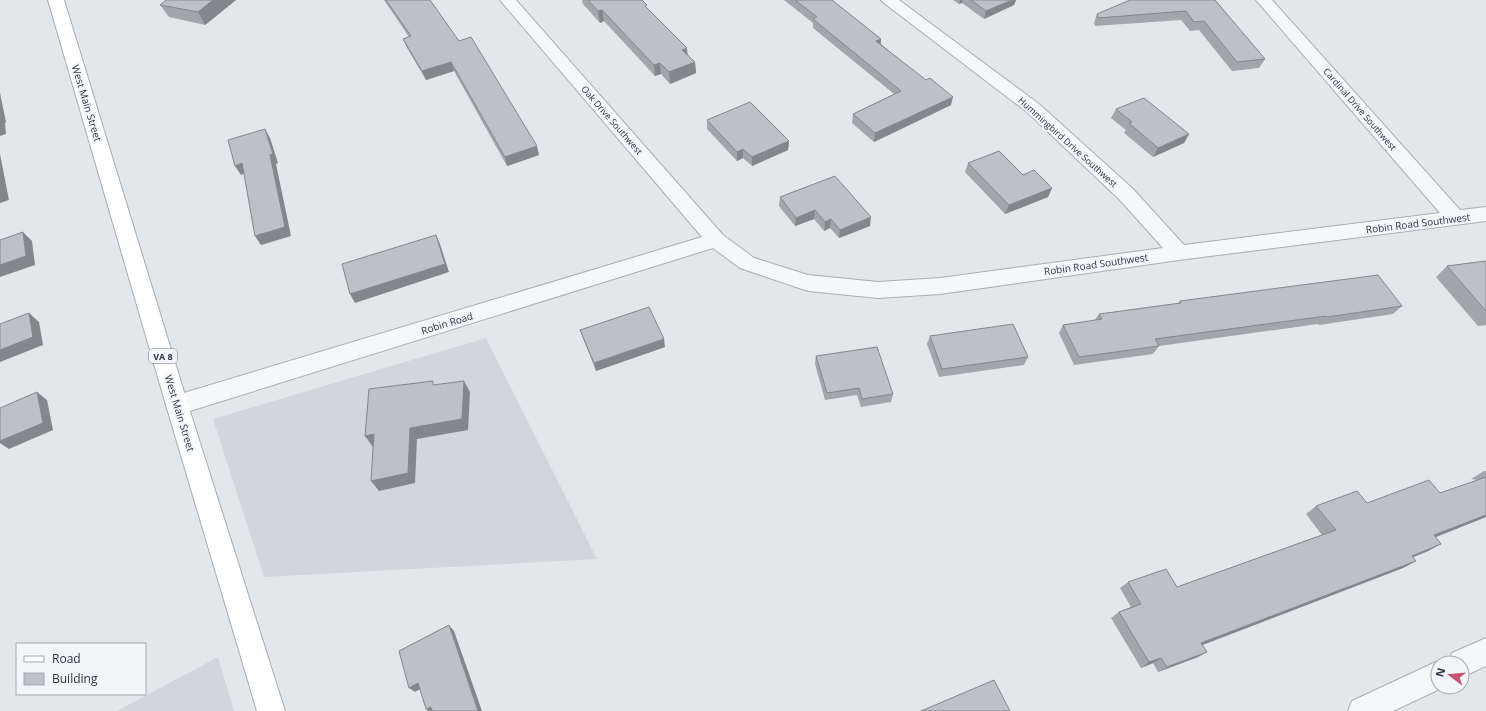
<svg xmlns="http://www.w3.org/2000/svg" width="1486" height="711" viewBox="0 0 1486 711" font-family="'Open Sans',sans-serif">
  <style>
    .built { fill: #d2d6dc }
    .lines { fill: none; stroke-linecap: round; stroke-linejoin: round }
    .street-casing { stroke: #a8aeb4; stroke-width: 2 }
    .primary-casing { stroke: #a3acb5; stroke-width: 2 }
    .street { fill: #f6f7f9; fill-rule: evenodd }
    .primary { fill: #fff; fill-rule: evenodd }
    .wall { fill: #a1a6ab }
    .shaded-wall { fill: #83878b }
    .building { fill: #bbc1c7; stroke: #83878b }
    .labels { text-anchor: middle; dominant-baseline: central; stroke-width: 4; stroke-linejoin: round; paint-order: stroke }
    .far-street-label { font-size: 9px; fill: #2c3641; stroke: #f3f5f8 }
    .shield { fill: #f3f5f8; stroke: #686f78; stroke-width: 1 }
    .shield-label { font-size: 9px; font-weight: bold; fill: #2c3641 }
    .street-label { font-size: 10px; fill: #2c3641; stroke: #f3f5f8 }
  </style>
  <rect width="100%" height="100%" fill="#e3e7ea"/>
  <path class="built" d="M486,338L597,559L264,577L213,419Z
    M218,657L234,711H117Z"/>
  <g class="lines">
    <defs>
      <path id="street" d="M500,0H516L723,235L754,258L808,275L878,282L940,278L1163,248L1119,199L1027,112L884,3L881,0H899L1039,104L1133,189L1184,245L1440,213L1256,0H1272L1460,210L1486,207V221L1179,260L940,294L878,298L808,291L740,268L713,248L177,415L169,412L166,405L169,398L177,395L702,237Z
        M1486,638V666L1462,677V663H1448L1452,653Z
        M1438,661L1443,663H1438V687H1444L1393,711H1348L1352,701Z"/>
      <path id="primary" d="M48,0H64L188,405L285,711H257L166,405Z"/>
    </defs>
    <use href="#street" class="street-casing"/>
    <use href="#primary" class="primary-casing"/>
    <use href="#street" class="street"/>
    <use href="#primary" class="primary"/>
  </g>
  <path class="wall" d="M166,0H236L205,25L169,17L160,5Z
    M384,0H430L539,155L507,166L454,71L426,80L407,48L403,39L409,37Z
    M582,0H642L647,9L688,55L695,62L696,73L670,84L661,74L655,76L604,21L600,23L583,4Z
    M784,0H832L881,39V44L951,105L874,142L852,123L853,114L894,94L813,28V23Z
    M953,0H1016L1014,5L984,19L962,3L959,4Z
    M1215,0L1265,59L1259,68L1232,71L1199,30L1190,31L1181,20L1095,26L1094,23L1097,14Z
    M1116,109L1189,134L1184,143L1153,157L1124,133L1126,130L1111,118Z
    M707,120L789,141L788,150L752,166L743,158L737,161L707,129Z
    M968,163L1052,188L1048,197L1005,214L965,172Z
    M780,197L870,226L839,238L830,228L824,231L814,219L795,226L779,206Z
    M1486,261V325L1478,326L1436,277L1447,266Z
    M1180,301L1402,306L1393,314L1319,325L1318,324L1159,346L1153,354L1074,365L1059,333L1063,325L1095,320L1099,314L1178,303Z
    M580,330L665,347L596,371L583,338Z
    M930,336L1028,357L1024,365L939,377L927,344Z
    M816,356L893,394L891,402L861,407L857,395L825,400L815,364Z
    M1484,471H1486V517L1435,537L1441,544L1428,551L1413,557L1416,561L1403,568L1202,645L1198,657L1158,672L1153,663L1141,668L1111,618L1119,612L1131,607L1120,588L1128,582L1177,587L1322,535L1306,514L1316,506L1367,503L1440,493L1478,480L1471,479Z"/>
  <path class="shaded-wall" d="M213,0H236L205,25L198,12Z
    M960,0H963L962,3L959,4Z
    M1012,0H1016L1014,5L984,19L986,11Z
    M602,10L604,21L600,23L598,11Z
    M881,39L880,47L876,41Z
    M687,48L688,59L682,50Z
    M451,62L454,71L426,80L422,71Z
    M695,62L696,73L670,84L669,72Z
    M660,63L661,74L655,76L654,65Z
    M0,93L6,122L5,123L6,134L0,136Z
    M953,97L951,105L874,142L875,133Z
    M265,129L270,138L278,163L276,164L291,236L261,245L255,236Z
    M1189,134L1184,143L1153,157L1158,148Z
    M789,141L788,150L752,166V157Z
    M537,146L539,155L507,166L505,157Z
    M743,149V158L737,161V152Z
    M0,154L9,200L0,203Z
    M242,163L248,172L241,175L235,166Z
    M1052,188L1048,197L1005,214L1009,205Z
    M815,210L814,219L795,226L796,218Z
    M871,217L870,226L839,238L840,230Z
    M831,219L830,228L824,231L825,222Z
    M23,232L32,241L35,265L0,277V265Z
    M436,235L440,244L449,272L355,303L350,294Z
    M29,313L39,322L43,345L0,362V350Z
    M664,339L665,347L596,371L594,363Z
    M464,381L470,392L468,430L417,439L415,483L379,491L371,481L410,428Z
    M37,392L47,400L53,430L9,449L0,443V441Z
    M374,434L382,445L373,447L365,436Z
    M1486,515V517L1421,543L1434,535Z
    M1441,544L1428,551L1399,563L1412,556Z
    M1416,561L1403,568L1192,649L1201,643Z
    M449,625L454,631L482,711H478Z
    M1207,652L1198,657L1158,672L1167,667Z
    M1161,658L1153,663L1141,668L1149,662Z
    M418,683L424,687L415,692L409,688Z
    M431,707L436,711H428L426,709Z"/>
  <path class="building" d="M166,0H213L198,12L160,5Z
    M386,0H430L459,41L471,37L537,146L505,157L451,62L422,71L403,39L411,36Z
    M588,0H642L647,5L645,6L687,48L682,50L695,62L669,72L660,63L654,65L602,10L598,11Z
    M795,0H832L881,39L876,41L926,80L930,78L953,97L875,133L853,114L901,91L813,19L817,17Z
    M971,0H1012L986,11Z
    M1130,0H1215L1265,59L1237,62L1204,21L1194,22L1186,11L1098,18L1097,14Z
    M1144,98L1189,134L1158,148L1129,123L1132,122L1116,109Z
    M750,102L789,141L752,157L743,149L737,152L707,120Z
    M265,129L273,154L270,155L285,227L255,236L242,163L235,166L228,140Z
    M999,151L1023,175L1034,170L1052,188L1009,205L968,163Z
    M835,176L871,217L840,230L831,219L825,222L815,210L796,218L780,197Z
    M23,232L26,256L0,265V240Z
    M436,235L445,264L350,294L342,264Z
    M1486,261V311L1447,266Z
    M1378,275L1402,306L1327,317L1326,316L1155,339L1159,346L1079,357L1063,325L1102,319L1099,314L1181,303L1180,301Z
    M649,307L664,339L594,363L580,330Z
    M29,313L33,337L0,350V324Z
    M1013,324L1028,357L942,369L930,336Z
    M877,347L893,394L862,399L859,388L827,393L816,356Z
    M433,381V385L464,381L462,419L410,428L408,473L371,481L374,434L365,436L369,389Z
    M37,392L43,423L0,441V408Z
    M1486,477V515L1434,535L1441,544L1412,556L1416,561L1201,643L1207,652L1167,667L1161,658L1149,662L1119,612L1141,604L1128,582L1166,569L1177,587L1336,530L1316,506L1357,491L1367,503L1429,480L1440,493Z
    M449,625L478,711H432L431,707L426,709L418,683L409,688L399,651Z
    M994,680L1010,711H921Z"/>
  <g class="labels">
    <g class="far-street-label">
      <text transform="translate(1360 109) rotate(49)">Cardinal Drive Southwest</text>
      <text transform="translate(612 120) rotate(49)">Oak Drive Southwest</text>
      <text transform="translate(1068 142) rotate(42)">Hummingbird Drive Southwest</text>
    </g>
    <rect class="shield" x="149" y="349" width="28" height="14" rx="3"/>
    <g class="shield-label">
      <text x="163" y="356">VA 8</text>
    </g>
    <g class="street-label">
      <text transform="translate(87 103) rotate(73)">West Main Street</text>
      <text transform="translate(1418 223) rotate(-7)">Robin Road Southwest</text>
      <text transform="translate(1096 264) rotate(-8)">Robin Road Southwest</text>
      <text transform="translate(447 323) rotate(-17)">Robin Road</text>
      <text transform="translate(180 413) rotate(73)">West Main Street</text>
    </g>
  </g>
  <rect x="16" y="643" width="130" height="52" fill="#f3f5f8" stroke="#a3a9af"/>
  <rect x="24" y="656" width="20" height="6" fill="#ffffff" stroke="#a3a9af"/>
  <text x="52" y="663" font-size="12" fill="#2c3641">Road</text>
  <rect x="24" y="673" width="20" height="12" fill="#bbc1c7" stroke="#a3a9af"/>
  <text x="52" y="683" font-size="12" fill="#2c3641">Building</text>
  <g transform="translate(1450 675) rotate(286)"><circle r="19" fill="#f3f5f8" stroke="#a3a9af"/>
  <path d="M0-3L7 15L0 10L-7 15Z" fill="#c55371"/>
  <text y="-6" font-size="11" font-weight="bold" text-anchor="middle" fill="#2c3641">N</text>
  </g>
</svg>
